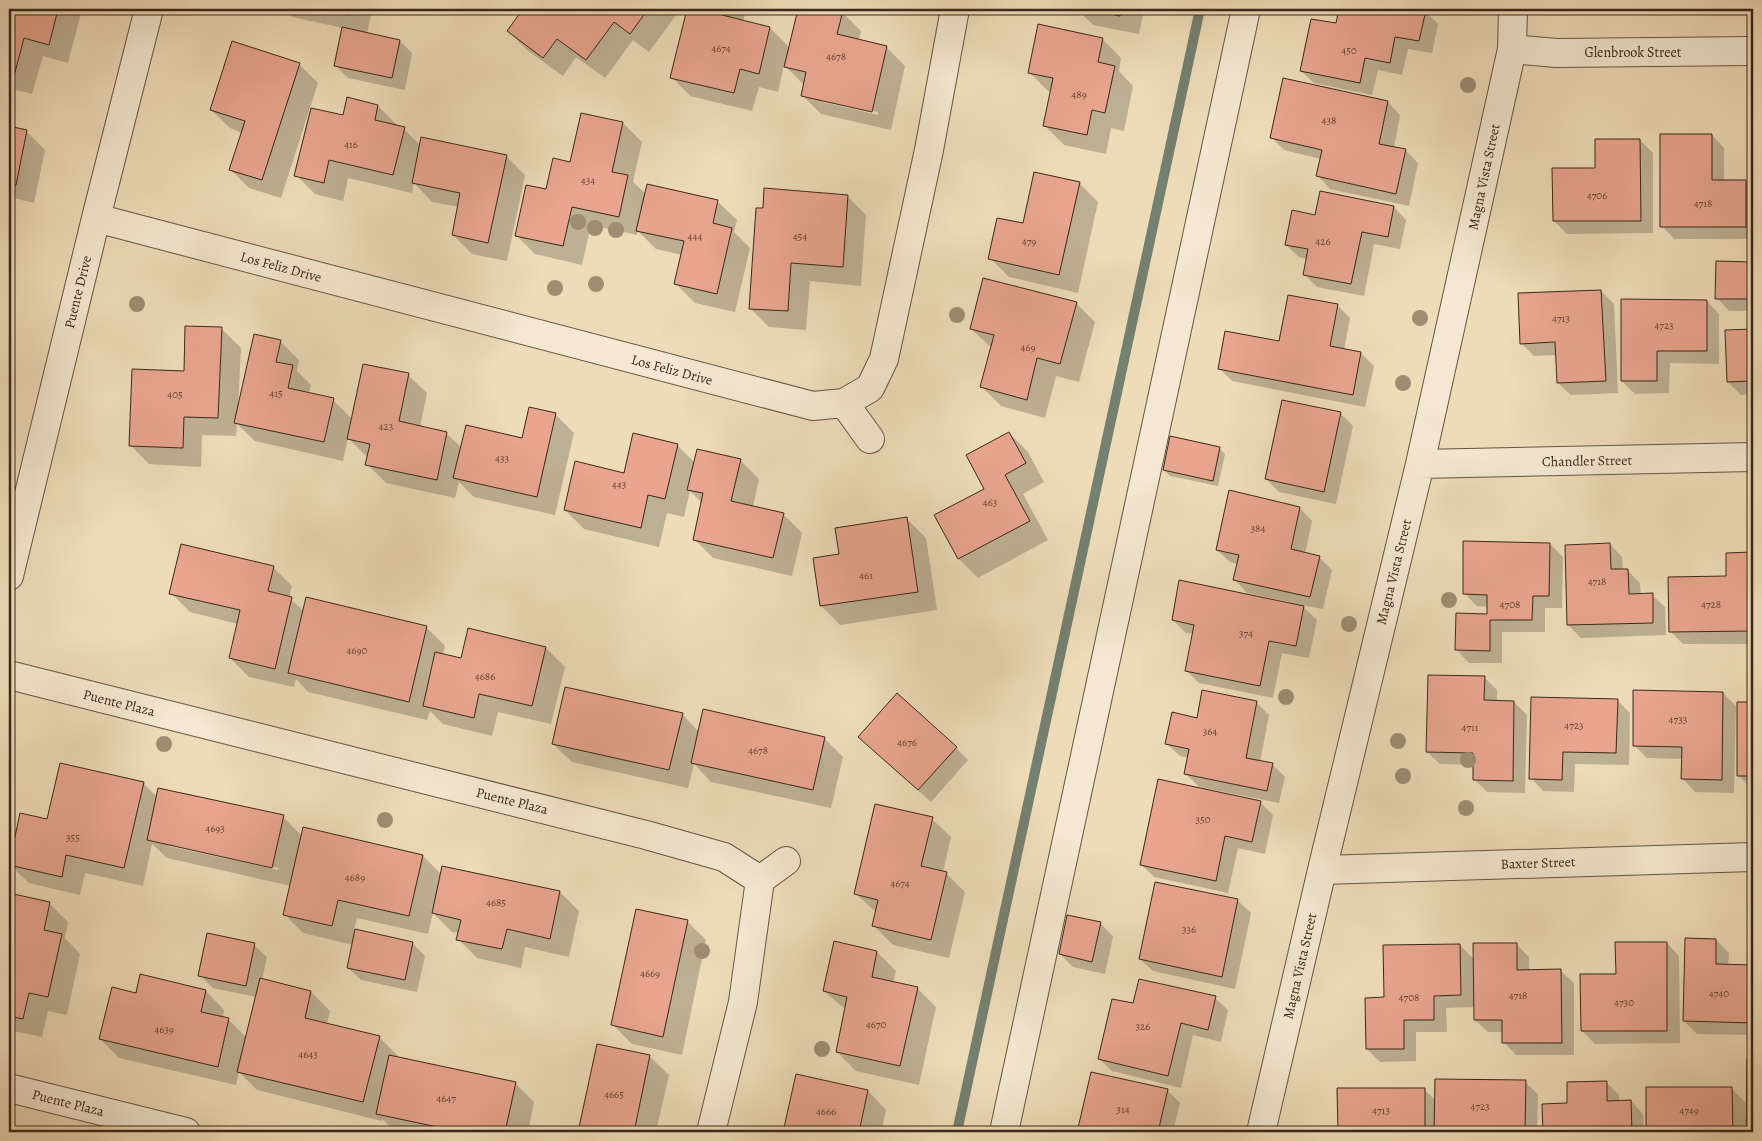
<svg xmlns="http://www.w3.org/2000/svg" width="1762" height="1141" viewBox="0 0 1762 1141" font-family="Alegreya,serif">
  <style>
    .shadow { fill: #0003; fill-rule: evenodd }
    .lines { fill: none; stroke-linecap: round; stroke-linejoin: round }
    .stream { stroke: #748070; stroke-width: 10 }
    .building { fill: #e9a58f; stroke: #3a271a }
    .minor-casing { stroke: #675442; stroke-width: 30 }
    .minor { stroke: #f4e8d2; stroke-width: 28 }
    .tree { fill: #9d8d72 }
    .labels { text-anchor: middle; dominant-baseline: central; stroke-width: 4.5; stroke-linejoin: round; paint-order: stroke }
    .number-label { font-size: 11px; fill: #664637 }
    .street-label { font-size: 14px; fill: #3a271a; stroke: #f4e8d2 }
  </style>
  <rect width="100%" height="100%" fill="#eedcb9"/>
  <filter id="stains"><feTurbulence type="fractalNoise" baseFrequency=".004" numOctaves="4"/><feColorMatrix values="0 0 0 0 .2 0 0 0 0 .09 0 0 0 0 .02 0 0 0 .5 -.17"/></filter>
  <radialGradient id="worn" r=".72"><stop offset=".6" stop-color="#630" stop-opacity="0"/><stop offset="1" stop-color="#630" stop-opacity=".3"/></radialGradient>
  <path class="shadow" d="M9,9H76L81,13L68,63L43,56L32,94L9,88Z
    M284,9H372L367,34L400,41L412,53L405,90L348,78L335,65L343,28L292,17Z
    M524,9H670L676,15L649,52L633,40L605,78L576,57L563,76L527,50L508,31Z
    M689,9H746L743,22L770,28L790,48L799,9H827L842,12L861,31L859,40L886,47L905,66L891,130L821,114L802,95L805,86L784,65L778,92L759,87L752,111L690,96L672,77ZM823,99L878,112V115L823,102Z
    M1077,9H1144L1139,34L1093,25Z
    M1340,9H1413L1425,11L1438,24L1432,53L1408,49L1402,75L1378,70L1372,95L1314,83L1301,71L1337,25Z
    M1102,39L1121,58L1119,71L1133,86L1124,131L1111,128L1106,154L1064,145L1045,126L1052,92L1048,91L1029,72Z
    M299,64L318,83L281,198L249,188L230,169L242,133L230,128L211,110Z
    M1388,102L1400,115L1394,148L1405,150L1418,163L1409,206L1330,189L1318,176L1321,159L1284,150L1272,138Z
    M378,106L397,125L396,127L404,129L421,146L506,156L525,175L507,261L472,254L453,235L459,207L432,202L414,183L412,193L348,178L343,201L315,194L296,175L344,116Z
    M582,115L623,123L642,142L633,182L646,194L648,186L718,202L737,220L734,232L750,248L735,312L695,303L676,284L682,255L656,249L638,231L637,235L591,225L582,265L535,254L516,235L547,191L571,164Z
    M9,128L26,131L45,150L34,203L9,197Z
    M1712,135L1724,148V181H1745L1753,189V239H1674L1662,226Z
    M1640,140L1653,153V233L1567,234L1554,221L1596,170Z
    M1079,183L1098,202L1078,293L1009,277L990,258L1024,224Z
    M847,196L866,215L861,286L810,281L806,330L769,327L750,308Z
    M1394,207L1406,220L1400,249L1374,244L1364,296L1317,287L1304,274L1307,259L1299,257L1286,245L1316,217Z
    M1717,262L1753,263V311H1729L1717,298Z
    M1601,291L1614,304L1618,393L1571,395L1558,383L1557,355L1534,356L1521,343Z
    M1707,301L1719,314V364L1670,363L1669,393L1635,394L1622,381Z
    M1076,303L1095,322L1079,382L1056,376L1045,418L1001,406L982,387L992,348L971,329Z
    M1337,305L1350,318L1344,350L1361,353L1374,366L1365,407L1232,381L1219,368L1280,343Z
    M222,329L241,348L238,407L280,341L299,360L297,371L311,385L309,394L333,400L352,419L408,375L427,393L420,427L446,433L462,448L523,440L555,414L574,433L555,515L474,497L459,482L455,498L386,483L367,464V457L348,438L343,461L255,441L237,424L236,436L202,435L201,467L149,464L130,445L185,372Z
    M1753,330V394L1741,395L1728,382L1726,331Z
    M1340,413L1353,426L1336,504L1279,492L1266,479Z
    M1009,433L1028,452L1044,482L1023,494L1048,540L978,578L959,559L936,516L986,489Z
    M677,445L695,463L741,461L759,479L753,507L783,514L802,533L792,576L713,558L694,539L702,503L690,491L684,517L667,513L659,547L584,529L565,510Z
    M1219,448L1225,454L1218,486L1170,476L1164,470Z
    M1300,508L1312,521L1305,554L1319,557L1332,570L1323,609L1301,605L1317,620L1309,658L1282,653L1273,698L1199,683L1187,671L1194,634L1186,633L1173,620L1288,604L1289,602L1247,593L1235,580L1238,564L1230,562L1217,550Z
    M907,519L926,538L937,610L840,625L821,606L814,559L840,555Z
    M1550,544L1563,557L1562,608H1545V632H1502V663H1469L1457,650L1488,615V607L1477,606L1464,593Z
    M1610,544L1622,557L1623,570H1627L1640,583L1641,595H1652L1665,607L1666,635L1581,638L1568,625Z
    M1727,554H1753V644H1683L1671,632L1728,577Z
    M273,567L292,586L289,598L304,611L426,627L445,646L443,655L462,660L546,648L565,667L551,724L498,712L492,736L443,724L430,711L427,720L308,692L296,679L294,687L249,677L230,658L238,624L190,612L171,593Z
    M1484,677L1497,690V702H1514L1527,715L1525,793L1487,792L1474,779V765L1440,764L1427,752Z
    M1723,693L1736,706L1734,793L1695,792L1683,779V759L1647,758L1634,745Z
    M1617,700L1630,713L1629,765L1575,764L1574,792L1543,791L1531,778Z
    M1256,702L1269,715L1260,762L1272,764L1285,777L1279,803L1199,787L1186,774L1189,758L1180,756L1167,744L1198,719Z
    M1738,703H1753V788H1751L1738,775Z
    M682,714L699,732L824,738L843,757L831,808L711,782L694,764L688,788L572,762L553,744Z
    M956,748L968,760L931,802L872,749Z
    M143,783L157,797L283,817L302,836L304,829L423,856L441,874L560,892L579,911L569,957L525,947L521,968L477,958L458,939L459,933L452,932L433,913L428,934L357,918L354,931L412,943L425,956L417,992L361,980L348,968L353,945L303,933L284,914L291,886L167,858L152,844L143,886L85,873L80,895L29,883L10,865L48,821ZM168,843L279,868L278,870L168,846Z
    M1260,802L1273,815L1265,854L1238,848L1228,893L1154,877L1141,864Z
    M932,819L951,837L943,872L946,873L965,892L949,958L893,945L874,926L877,913L856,894Z
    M1156,883L1238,901L1251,913L1235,989L1153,971L1140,959Z
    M9,894L49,903L68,922L65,938L80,954L67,1015L48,1011L42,1037L9,1030Z
    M687,921L706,940L682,1055L632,1044L613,1025Z
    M1100,923L1113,936L1105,974L1073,967L1060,954Z
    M1716,940L1729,953L1728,965L1753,966V1035L1697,1034L1684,1021Z
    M835,942L877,952L896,971L893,983L917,988L936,1007L919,1085L856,1071L837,1052L846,1010L824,991Z
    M1667,943L1679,956L1680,1043L1595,1044L1582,1031L1617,975Z
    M1516,944L1529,957V971H1561L1574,983V1055H1516L1504,1042V1032H1488L1475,1020V1007L1446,1008L1447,1032H1416V1061L1380,1062L1367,1049L1385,999L1460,945L1475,960Z
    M254,945L267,957L262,980L311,992L330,1011L327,1024L379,1037L398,1056L397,1058L515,1083L534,1102L528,1132H396L382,1119V1121L257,1090L239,1072L236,1085L119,1058L100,1039L137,995L206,991L224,1010L223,1018L228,1019L246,1037L256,997L213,988L200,975Z
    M1215,998L1228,1010L1221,1042L1193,1035L1181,1088L1112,1071L1099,1059L1134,1005Z
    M598,1046L650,1057L669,1075L656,1132H580Z
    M1748,1059L1753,1060V1132H1747Z
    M797,1075L868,1091L886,1110L881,1132H784Z
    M1525,1082L1538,1094L1537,1132H1339V1089H1424L1436,1101Z
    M1606,1082L1619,1095V1102L1631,1101L1643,1114L1644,1132H1544L1543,1105L1569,1104Z
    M1647,1089H1732L1745,1102V1132H1648Z
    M1167,1090L1180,1103L1173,1132H1084L1079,1128Z"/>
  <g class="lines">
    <path class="stream" d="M957,1132L1200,9"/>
  </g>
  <path class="building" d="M9,9H58L49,45L24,38L14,76L9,75Z
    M320,9H349L348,15Z
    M523,9H648L630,34L614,22L586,60L557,39L543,58L507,31Z
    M687,9H723L722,15L770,27L759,74L740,69L734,93L670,78Z
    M798,9H832L843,11L837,34L887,46L872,112L801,96L806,72L784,67Z
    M1086,9H1121L1120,16Z
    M1339,9L1426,10L1419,41L1395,37L1390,63L1365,58L1360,83L1300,71L1311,19L1336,23Z
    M1038,24L1103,38L1098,62L1115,66L1105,113L1092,110L1087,135L1043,126L1053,78L1028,73Z
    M342,27L400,40L392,78L334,66Z
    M232,41L300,63L262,180L229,170L245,121L210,110Z
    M1283,78L1388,101L1379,144L1406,149L1396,194L1316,176L1322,150L1270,138Z
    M347,97L378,105L375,120L405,127L393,175L329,160L324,183L294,176L311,108L343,115Z
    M581,113L623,122L612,172L628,175L619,217L572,207L563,246L515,236L526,185L546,189L553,158L570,162Z
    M9,126L27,130L16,185L9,183Z
    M1660,134H1712V180H1746V227H1660Z
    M421,137L507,155L488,243L452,235L460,193L412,183Z
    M1595,139H1640L1641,221H1553L1552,168H1595Z
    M1034,172L1080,182L1059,275L988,259L997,218L1023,223Z
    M647,184L718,200L713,223L732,228L717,294L674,284L684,241L636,231Z
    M764,188L848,195L843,267L791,263L788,311L749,309L756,208H763Z
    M1320,191L1394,206L1388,237L1362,232L1351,284L1303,275L1308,249L1285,245L1292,210L1315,215Z
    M1716,261L1753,262V299H1715Z
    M983,278L1077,302L1060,364L1037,358L1027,400L980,387L994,335L970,329Z
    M1601,290L1606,381L1557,383L1555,342L1520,344L1518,293Z
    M1288,295L1338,304L1330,346L1361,352L1353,395L1218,369L1225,331L1279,341Z
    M1621,299L1707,300V351H1657V381H1621Z
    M185,326L222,327L218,418L184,417L183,448L129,446L132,369L184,371Z
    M1753,329V381L1727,382L1725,330Z
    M254,334L281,340L276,362L293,365L288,388L334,398L324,442L234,423Z
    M363,364L409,373L399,421L447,432L437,480L365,465L370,444L347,439Z
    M1282,400L1341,412L1324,492L1265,479Z
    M529,407L556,413L537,497L453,478L466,425L522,438Z
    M1009,432L1026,463L1005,475L1030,521L958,559L934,515L984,489L966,455Z
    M633,433L678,444L665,499L648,495L641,528L564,510L575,461L624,473Z
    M1170,436L1220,447L1213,481L1163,470Z
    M697,449L741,459L731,501L784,513L773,558L693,540L703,493L687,490Z
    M1229,490L1300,507L1291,549L1320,556L1310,597L1233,580L1239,555L1216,550Z
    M907,517L918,592L820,606L813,558L839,554L835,528Z
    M1463,541L1550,543L1549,596H1533L1532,620H1490V651L1455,650L1456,613L1487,614V595L1463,594Z
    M1610,543L1611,569H1628L1629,594L1653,593V623L1567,625L1565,545Z
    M181,544L274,566L268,591L292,597L275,669L229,658L240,610L169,594Z
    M1753,552V631L1669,632L1668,577L1726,576V553Z
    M1179,580L1304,606L1296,646L1269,641L1260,686L1185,671L1194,625L1172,620Z
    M306,597L427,626L409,702L288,673Z
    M468,628L546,647L532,706L479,694L474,718L423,706L435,652L461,658Z
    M1428,675L1485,676L1484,700L1514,701L1513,781L1473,780V753L1426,752Z
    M565,687L683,713L669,770L552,744Z
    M1202,690L1257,701L1246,758L1273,763L1267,791L1184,774L1189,749L1165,744L1172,712L1197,718Z
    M1633,690L1723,692L1722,780L1681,779L1682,747L1633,746Z
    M897,693L957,747L918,790L858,737Z
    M1531,697L1618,699L1616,753L1563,752L1562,780L1529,779Z
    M1737,702H1753V776H1737Z
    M703,709L825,737L813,790L691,763Z
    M60,763L144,782L124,868L66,855L62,877L9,865L20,813L47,819Z
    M1158,779L1261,801L1252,842L1225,836L1216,881L1140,865Z
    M158,788L284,815L272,868L147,840Z
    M875,804L933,817L921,866L947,872L931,940L872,926L878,900L854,894Z
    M303,827L423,855L409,916L338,900L332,926L283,915Z
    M442,866L560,891L550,939L507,929L502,949L456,940L461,920L432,913Z
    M1155,882L1238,899L1222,977L1139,959Z
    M9,893L50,902L44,930L62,934L48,997L29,993L23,1019L9,1016Z
    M636,909L688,920L663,1037L611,1025Z
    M1067,915L1101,922L1092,962L1059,954Z
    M355,929L413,942L405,980L347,968Z
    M207,933L255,943L246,986L198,976Z
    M1685,938L1716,939V964L1753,965V1023L1683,1021Z
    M834,941L877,951L872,977L918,987L900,1066L836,1052L847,997L823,991Z
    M1615,942H1667V1031H1581L1580,974H1616Z
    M1473,943H1517V970L1561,969L1562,1043H1502V1020H1474Z
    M1460,944L1461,995L1434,996V1020H1404V1049H1366L1365,998L1384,997L1383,945Z
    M140,974L206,990L201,1012L229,1018L218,1067L99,1039L112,987L136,993Z
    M260,978L311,991L305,1018L380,1036L363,1102L237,1072Z
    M1139,979L1216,996L1208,1030L1181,1023L1168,1076L1098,1059L1112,999L1133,1003Z
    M597,1044L650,1055L634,1132H578Z
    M389,1055L516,1082L505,1132H461L376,1114Z
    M1747,1058H1753V1132H1746Z
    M1091,1072L1168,1089L1158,1132H1098L1078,1128Z
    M796,1074L868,1090L859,1132H783Z
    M1435,1079L1526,1080L1525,1131L1434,1132Z
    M1607,1081V1101L1631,1100L1632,1132H1543L1542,1104L1567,1103V1082Z
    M1646,1087H1732L1733,1132H1646Z
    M1337,1088H1425V1132H1338Z"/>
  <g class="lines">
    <defs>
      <path id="minor" d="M1512,49L1556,53L1753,51
        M96,218L813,406L844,403L870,388L884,359L929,150L955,9
        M844,403L870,439
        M1420,464L1753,457
        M9,576L96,218L149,9
        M9,675L646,835L724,857L760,880L743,1002L711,1132
        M1322,870L1753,857
        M760,880L786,861
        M9,1088L186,1132
        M1004,1132L1246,9
        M1261,1132L1322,870L1420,464L1512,49L1513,9"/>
    </defs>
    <use href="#minor" class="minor-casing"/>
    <use href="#minor" class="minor"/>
  </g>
  <g class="tree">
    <circle cx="1468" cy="85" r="8"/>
    <circle cx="578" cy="222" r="8"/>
    <circle cx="595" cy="228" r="8"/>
    <circle cx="616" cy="230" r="8"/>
    <circle cx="596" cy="284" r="8"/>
    <circle cx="555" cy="288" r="8"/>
    <circle cx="137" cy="304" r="8"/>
    <circle cx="957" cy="315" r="8"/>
    <circle cx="1420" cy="318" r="8"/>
    <circle cx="1403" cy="383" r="8"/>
    <circle cx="1449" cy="600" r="8"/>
    <circle cx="1349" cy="624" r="8"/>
    <circle cx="1286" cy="697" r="8"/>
    <circle cx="1398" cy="741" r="8"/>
    <circle cx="164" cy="744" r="8"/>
    <circle cx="1468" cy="760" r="8"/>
    <circle cx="1403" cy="776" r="8"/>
    <circle cx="1466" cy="808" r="8"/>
    <circle cx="385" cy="820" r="8"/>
    <circle cx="702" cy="951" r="8"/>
    <circle cx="822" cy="1049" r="8"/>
  </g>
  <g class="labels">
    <g class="number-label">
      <text x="721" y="48">4674</text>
      <text x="1349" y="50">450</text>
      <text x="836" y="56">4678</text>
      <text x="1079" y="94">489</text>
      <text x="1329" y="120">438</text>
      <text x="351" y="144">416</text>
      <text x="588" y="180">434</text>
      <text x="1597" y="195">4706</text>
      <text x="1703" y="203">4718</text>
      <text x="695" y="236">444</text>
      <text x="800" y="236">454</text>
      <text x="1029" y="241">479</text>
      <text x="1323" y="241">426</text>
      <text x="1561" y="318">4713</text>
      <text x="1664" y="325">4723</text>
      <text x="1028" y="347">469</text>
      <text x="276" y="393">415</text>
      <text x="175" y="394">405</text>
      <text x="386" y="426">423</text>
      <text x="502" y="458">433</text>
      <text x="619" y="484">443</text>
      <text x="990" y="502">463</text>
      <text x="1258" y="528">384</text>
      <text x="866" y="575">461</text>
      <text x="1597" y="581">4718</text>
      <text x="1510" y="604">4708</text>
      <text x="1711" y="604">4728</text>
      <text x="1246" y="633">374</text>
      <text x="357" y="650">4690</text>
      <text x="485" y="676">4686</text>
      <text x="1678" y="719">4733</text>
      <text x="1574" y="725">4723</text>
      <text x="1470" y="727">4711</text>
      <text x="1210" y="731">364</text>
      <text x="907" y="742">4676</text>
      <text x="758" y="750">4678</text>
      <text x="1203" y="819">350</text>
      <text x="215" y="828">4693</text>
      <text x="73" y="837">355</text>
      <text x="355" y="877">4689</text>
      <text x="900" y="883">4674</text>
      <text x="496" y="902">4685</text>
      <text x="1189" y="929">336</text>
      <text x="650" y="973">4669</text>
      <text x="1719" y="993">4740</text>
      <text x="1518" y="995">4718</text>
      <text x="1409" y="997">4708</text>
      <text x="1624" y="1002">4730</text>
      <text x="876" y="1024">4670</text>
      <text x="1143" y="1026">326</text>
      <text x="164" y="1029">4639</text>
      <text x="308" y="1054">4643</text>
      <text x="614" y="1094">4665</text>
      <text x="446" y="1098">4647</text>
      <text x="1480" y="1106">4723</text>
      <text x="1123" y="1109">314</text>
      <text x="1381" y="1110">4713</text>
      <text x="1689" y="1110">4749</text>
      <text x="826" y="1111">4666</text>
    </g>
    <g class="street-label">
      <text x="1633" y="52">Glenbrook Street</text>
      <text transform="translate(1484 177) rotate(-78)">Magna Vista Street</text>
      <text transform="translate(281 267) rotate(15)">Los Feliz Drive</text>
      <text transform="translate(78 292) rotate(-76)">Puente Drive</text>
      <text transform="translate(672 370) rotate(15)">Los Feliz Drive</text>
      <text transform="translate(1587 461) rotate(-1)">Chandler Street</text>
      <text transform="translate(1394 572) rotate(-76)">Magna Vista Street</text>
      <text transform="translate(119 703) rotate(14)">Puente Plaza</text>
      <text transform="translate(512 801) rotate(14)">Puente Plaza</text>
      <text transform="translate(1538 863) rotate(-2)">Baxter Street</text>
      <text transform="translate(1300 966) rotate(-77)">Magna Vista Street</text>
      <text transform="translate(68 1103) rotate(14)">Puente Plaza</text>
    </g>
  </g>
  <rect width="1762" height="1141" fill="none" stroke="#eedcb9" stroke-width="30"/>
  <rect x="10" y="10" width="1742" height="1121" fill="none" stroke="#3a271a" stroke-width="2.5"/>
  <rect x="15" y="15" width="1732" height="1111" fill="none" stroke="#3a271a"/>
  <rect width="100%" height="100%" filter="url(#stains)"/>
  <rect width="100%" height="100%" fill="url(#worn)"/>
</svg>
